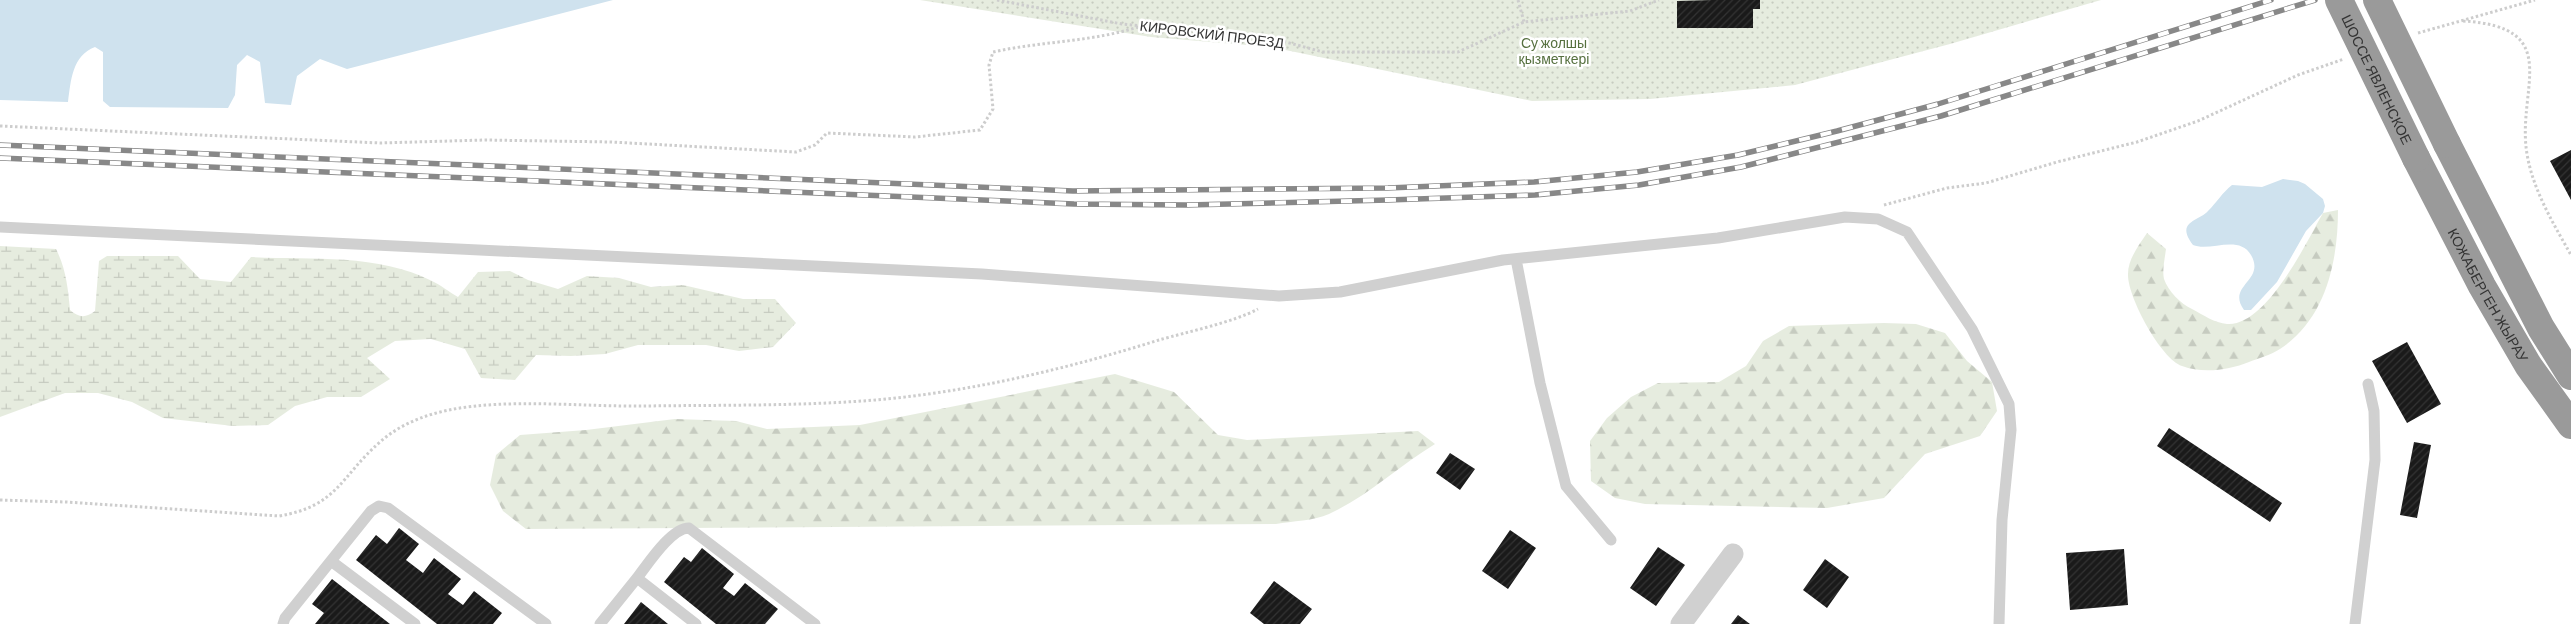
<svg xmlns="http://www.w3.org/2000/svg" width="2571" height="624" viewBox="0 0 2571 624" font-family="Barlow,sans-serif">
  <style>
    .forest { fill: url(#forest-firs) }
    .wetland { fill: url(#wetland-marsh) }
    .garden { fill: url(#garden-dots) }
    .water { fill: #cfe2ee }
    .building { fill: url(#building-hatch) }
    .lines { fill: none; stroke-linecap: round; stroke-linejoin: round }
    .path { stroke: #cdcdcd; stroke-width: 3; stroke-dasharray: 2.5 2.5; stroke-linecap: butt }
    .lane { stroke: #d0d0d0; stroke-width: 11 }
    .street { stroke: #d0d0d0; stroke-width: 21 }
    .highway { stroke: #9a9a9a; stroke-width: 28 }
    .rail-casing { stroke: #888; stroke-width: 5.5 }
    .rail { stroke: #fff; stroke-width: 4; stroke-dasharray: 11; stroke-linecap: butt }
    .highway-bridge { stroke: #9a9a9a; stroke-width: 28 }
    .labels { text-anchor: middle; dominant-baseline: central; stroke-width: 5; stroke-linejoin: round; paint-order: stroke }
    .street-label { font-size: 14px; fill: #333; stroke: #fff }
    .park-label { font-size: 14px; fill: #56703f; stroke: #fff }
  </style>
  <defs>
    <pattern id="forest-firs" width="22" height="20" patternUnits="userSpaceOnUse" patternTransform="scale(1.25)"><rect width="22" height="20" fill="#e6ecdf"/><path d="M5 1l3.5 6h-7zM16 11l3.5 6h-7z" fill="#c6cbc0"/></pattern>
    <pattern id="wetland-marsh" width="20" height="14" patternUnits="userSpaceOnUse" patternTransform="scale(1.25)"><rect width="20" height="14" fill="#e6ecdf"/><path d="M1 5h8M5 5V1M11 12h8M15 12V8" fill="none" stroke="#c6cbc0"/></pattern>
    <pattern id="garden-dots" width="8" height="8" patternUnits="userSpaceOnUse" patternTransform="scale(1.25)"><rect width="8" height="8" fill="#e6ecdf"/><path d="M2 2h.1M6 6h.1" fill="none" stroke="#c6cbc0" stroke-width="1.8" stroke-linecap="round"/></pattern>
    <pattern id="building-hatch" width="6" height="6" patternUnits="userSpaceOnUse" patternTransform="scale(1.25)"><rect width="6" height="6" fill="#1a1a1a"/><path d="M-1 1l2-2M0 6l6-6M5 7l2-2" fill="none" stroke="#333"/></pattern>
  </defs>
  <rect width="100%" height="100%" fill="#fff"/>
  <path class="forest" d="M2338,210C2338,261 2326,319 2280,349C2271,355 2259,358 2249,362C2229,370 2203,374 2182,366C2161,359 2127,296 2128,274C2128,259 2139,245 2147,233L2166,249C2165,257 2162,271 2164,279C2168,291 2181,304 2192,309C2203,315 2215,323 2227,324C2266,327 2306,243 2323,213Z
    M1884,323L1916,324L1945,333L1967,361L1992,382L1997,411L1980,436L1925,454L1884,498L1827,508L1645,504L1615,498L1591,481L1590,441L1607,418L1631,397L1658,383L1719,382L1746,366L1763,341L1789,326Z
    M1115,374L1174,392L1218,435L1247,440L1418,431L1435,444C1399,466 1368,496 1329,514C1314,521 1292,521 1276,524L526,529L503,511L490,485L496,455L520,435L586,430L675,419L736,421L767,429L860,425Z"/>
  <path class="wetland" d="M0,246L56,249C66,269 68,288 70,310C79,318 86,318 95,311L99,261L107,256H178L200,279L231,282L251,257C309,260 378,253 432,281C441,285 449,292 458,297L478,272L510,271L528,280L558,289L587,276L619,278L651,287L683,285L743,299H775L796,323L773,347L739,351L706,345H638L605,354L571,356L536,355L515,380L481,378L465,349L431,339L395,341L367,358L390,379L361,397H327L295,406L268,425L233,426L163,418L132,402L98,393H65L0,417Z"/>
  <path class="garden" d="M920,0H2101L1950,44L1795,85L1650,99L1532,101L1271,47L1151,37Z"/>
  <path class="water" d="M0,0H613L347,69L320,59L297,76L291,105L265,103L260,62L247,55L237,65L235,95L228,108L110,107L103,101V52L95,47C72,56 71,80 68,102L0,100Z
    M2283,179L2298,181L2305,184L2323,199L2325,206L2323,213L2306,231L2277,282L2251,310H2244C2226,285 2266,281 2251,255C2239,234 2210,252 2193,245C2175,221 2198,222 2208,211C2217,202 2222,193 2232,185L2262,187Z"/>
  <path class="building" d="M1712,0H1760V9H1753V28H1677V1Z
    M2571,150V200L2550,161Z
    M2407,342L2441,404L2407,423L2372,361Z
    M2169,428L2282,503L2270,522L2157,446Z
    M2414,442L2431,445L2417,518L2400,515Z
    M1450,453L1475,469L1460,490L1436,473Z
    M399,528L419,544L406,560L423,573L434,558L461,579L448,594L463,605L474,591L502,613L493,624H437L356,560L376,535L387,544Z
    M1510,530L1536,548L1508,589L1482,571Z
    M1658,547L1685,565L1656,606L1630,588Z
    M702,548L734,574L723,588L734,596L745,583L778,609L765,624H716L664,582L684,557L691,562Z
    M2124,549L2128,605L2070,610L2066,553Z
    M1825,559L1849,577L1827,608L1803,590Z
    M332,579L390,624H315L324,613L312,604Z
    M1274,581L1312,609L1300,624H1264L1250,613Z
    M641,602L668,624H624Z
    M1738,615L1750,624H1731Z"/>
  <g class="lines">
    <path class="path" d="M997,0L1122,24L1271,38L1323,52H1458L1524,22L1630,11L1659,0
      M1518,0L1524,22
      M2463,21C2566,27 2516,89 2527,154C2533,190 2553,223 2571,255
      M2418,33L2535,0
      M0,126L380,143L485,140L611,142L796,152L815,145L827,133L915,137L980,130L993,109L989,65L993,52C1042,41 1094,42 1141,26
      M1884,205L1947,188L1986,183L2057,162L2137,142L2198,121L2298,75L2344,59
      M0,500L66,502L279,516C338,506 340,477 380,442C399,425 424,415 449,410C508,398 584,407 645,406C717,405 790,406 862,401C962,394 1063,370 1159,340C1187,332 1234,322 1258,309"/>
    <path class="lane" d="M0,227L982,274L1279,296L1340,292L1503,260L1718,238L1845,217L1878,219L1907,232L1972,329L2009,404L2011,430L2002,520L1999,624
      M1516,259L1540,383L1566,486L1611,540
      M331,561L415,624
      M637,578C648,564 671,528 689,528L815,624
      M283,624L285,618L371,511L379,506L388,508L546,624
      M600,624L637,578L696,624
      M2355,624L2375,460L2374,411L2368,384"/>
    <path class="street" d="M1681,624L1733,554"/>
    <g class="highway">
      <path d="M2447,144L2541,328L2571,376"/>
      <path id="s1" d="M2416,158L2482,286L2528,365L2571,425"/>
    </g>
    <defs>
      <path id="rail" d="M0,145L1073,191L1388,188L1534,182L1637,172L1738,155L1837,131L1938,104L2271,0
        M0,158L1074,204L1187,205L1388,200L1535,195L1639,185L1741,167L1941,116L2315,0"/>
    </defs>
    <use href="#rail" class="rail-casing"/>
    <use href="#rail" class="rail"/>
    <g class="highway-bridge">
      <path id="s2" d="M2339,0L2416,158"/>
      <path d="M2377,0L2447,144"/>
    </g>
  </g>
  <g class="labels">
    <g class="street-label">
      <text transform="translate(1212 34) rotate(7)">КИРОВСКИЙ ПРОЕЗД</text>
      <text stroke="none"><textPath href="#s2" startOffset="88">ШОССЕ ЯВЛЕНСКОЕ</textPath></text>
      <text stroke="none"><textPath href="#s1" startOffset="155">КОЖАБЕРГЕН ЖЫРАУ</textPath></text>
    </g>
    <g class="park-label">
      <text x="1554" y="42">Су жолшы<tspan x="1554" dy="16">қызметкері</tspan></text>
    </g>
  </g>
</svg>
